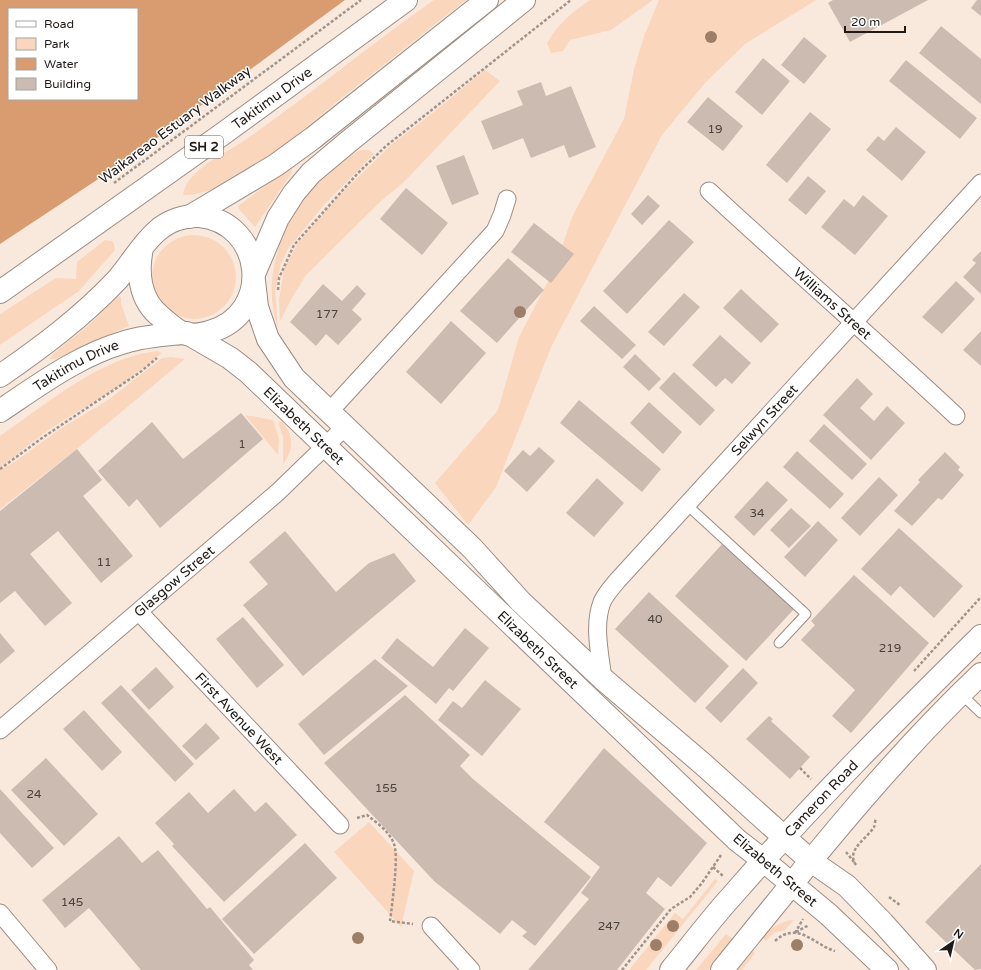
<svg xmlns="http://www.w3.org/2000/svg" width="981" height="970" viewBox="0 0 981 970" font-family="'Varela Round',sans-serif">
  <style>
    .green { fill: #fad6bd }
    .water { fill: #d89c70; fill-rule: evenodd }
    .building { fill: #cbbbb0 }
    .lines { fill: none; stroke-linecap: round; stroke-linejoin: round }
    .lane-casing { stroke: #9c8c82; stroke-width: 11 }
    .street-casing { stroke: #9c8c82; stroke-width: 19 }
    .secondary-casing { stroke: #9c8c82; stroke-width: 24 }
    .primary-casing { stroke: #9c8c82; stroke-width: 24 }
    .highway-casing { stroke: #9c8c82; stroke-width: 24 }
    .path { stroke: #9f938a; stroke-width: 2.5; stroke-dasharray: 3 2; stroke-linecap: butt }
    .lane { stroke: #fff; stroke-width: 9 }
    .street { stroke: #fff; stroke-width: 17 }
    .secondary { stroke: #fff; stroke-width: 22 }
    .primary { stroke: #fff; stroke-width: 22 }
    .highway { stroke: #fff; stroke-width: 22 }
    .tree { fill: #9c7f66 }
    .labels { text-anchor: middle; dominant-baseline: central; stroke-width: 3; stroke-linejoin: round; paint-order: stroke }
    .number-label { font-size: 12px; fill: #4b423c }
    .shield { fill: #fff; stroke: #635f5c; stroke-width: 1 }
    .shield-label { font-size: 13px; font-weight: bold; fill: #201a16 }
    .street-label { font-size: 14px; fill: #201a16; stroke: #fff }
  </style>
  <rect width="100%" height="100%" fill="#f9e9dd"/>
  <path class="green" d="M434,0H466C423,33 382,67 339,100C302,130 232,196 183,195C186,171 224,154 242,142C308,97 369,45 434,0Z
    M590,0H653L611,30L570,40L563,51L551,53L547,43C558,24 572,12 590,0Z
    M659,0H816L745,44L705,83L662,135L552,345L496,487L468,525L435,483L498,410L519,337L553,272L573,215L624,119L634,69L644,36Z
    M485,70L500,81L403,183L381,201L306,275L293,296L280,321L279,300L284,269L298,243L309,230L340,195L392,144L430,115Z
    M362,150H368L374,154L323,206L288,249L281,264L275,290L278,328C258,271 288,207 332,170C341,162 351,153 362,150Z
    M292,168L291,174L255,227L238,208V206L288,169Z
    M152 277a42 42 0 1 1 84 0a42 42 0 1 1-84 0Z
    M105,240L112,241L114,244L115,250L79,291L0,345V314L56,278L76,279L77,262Z
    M118,296L121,297V304L129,326L55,359H49L54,353L89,325Z
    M158,351L162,353L122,384L48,430L0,467V436C47,404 100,357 158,351Z
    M171,357L185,359L78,448L0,509V470L16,461L60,429L108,400L162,358Z
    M245,415L273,420L279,439L278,455Z
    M278,422H282C294,434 294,451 283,464V437Z
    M369,822L414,871L401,927L334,852Z
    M715,879L718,881L646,970H629L675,913L683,919Z
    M789,920H794L784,931L775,932L766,941L762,937L773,927Z
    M726,934L733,939L709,970H696Z
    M752,950L755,953L742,970H736Z"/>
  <path class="water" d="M0,0H345L124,162L0,244ZM9,9H137V99H9Z"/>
  <path class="building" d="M833,0H928L850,42L828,3Z
    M977,0H981V16L971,8Z
    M941,26L981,59V104L919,53Z
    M804,37L827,56L804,84L781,65Z
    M763,58L790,81L762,115L735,92Z
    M906,60L977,118L960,139L889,81Z
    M541,82L546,96L571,86L596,147L569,158L564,145L531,158L523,138L493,150L481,121L523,105L517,91Z
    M708,97L743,126L723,151L687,122Z
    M810,112L831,129L787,183L766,165Z
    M896,127L926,152L902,181L866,150L878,136L884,141Z
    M464,155L479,194L452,205L436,166Z
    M808,176L826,191L806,215L788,200Z
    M406,188L448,223L422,255L380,219Z
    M648,195L660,206L642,225L631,214Z
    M863,195L888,216L855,255L821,227L844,199L854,207Z
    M669,220L694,242L627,314L603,291Z
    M534,223L574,254L551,283L511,252Z
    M981,251V294L963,277L976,263L972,260Z
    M508,258L544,290L497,343L460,311Z
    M956,281L975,299L942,334L922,317Z
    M323,284L342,301L357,285L366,294L352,310L362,319L338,345L326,334L316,346L290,322Z
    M741,289L779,324L761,343L723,308Z
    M684,293L700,307L664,346L648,332Z
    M594,306L636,345L622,359L580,321Z
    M451,321L486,353L441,404L406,372Z
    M981,331V366L963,350Z
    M720,335L751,363L732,384L725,378L716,387L692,365Z
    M635,354L661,379L649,391L623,367Z
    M674,372L715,410L700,426L659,388Z
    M857,378L873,394L860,408L874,421L887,406L905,423L871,460L823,415Z
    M579,400L661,469L642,492L560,423Z
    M649,402L682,432L663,454L630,423Z
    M241,413L263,439L160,528L137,499L129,507L98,471L152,422L183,459Z
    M824,424L867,464L852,480L809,441Z
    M539,447L555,461L527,492L504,471L523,450L530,456Z
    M77,449L102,480L83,496L133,556L101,583L58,531L30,554L72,603L45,626L15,591L0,603V511Z
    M797,451L844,494L830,509L783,467Z
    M945,452L960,467L958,470L964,475L942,500L938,498L912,526L894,511L920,482L918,480Z
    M879,477L898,495L860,536L841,518Z
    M597,478L624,503L594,537L566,513Z
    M767,481L788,500L754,536L734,517Z
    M791,508L811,526L789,548L770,530Z
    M818,521L838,540L805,577L784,557Z
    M899,528L963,586L934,618L900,586L891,596L861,569Z
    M285,531L336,592L369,563L394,553L416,581L303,676L243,605L268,584L249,562Z
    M724,542L795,608L746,661L675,596Z
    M854,575L929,643L851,733L832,716L855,690L801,640L815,625L811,621Z
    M649,592L729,666L695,703L615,629Z
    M243,617L284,665L257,688L216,639Z
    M465,628L489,648L453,691L449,688L436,704L381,658L397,638L433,667Z
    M0,633L15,651L0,664Z
    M375,659L408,686L324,755L298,724Z
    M156,667L174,687L149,710L131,690Z
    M743,668L758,683L721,723L705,708Z
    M485,680L521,709L482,756L438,720L453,701L462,708Z
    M121,685L194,764L175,782L101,703Z
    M405,695L470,755L460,766L473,779L591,877L535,946L522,936L527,932L512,920L500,934L434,881L324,763Z
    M84,710L122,752L102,771L63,729Z
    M769,716L773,719L771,721L810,757L790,779L746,739Z
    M206,723L220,738L196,760L182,746Z
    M604,748L707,843L671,887L658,877L646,893L665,909L617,970H528L589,899L581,893L600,867L544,822Z
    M46,758L98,814L64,846L11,790Z
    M0,789L54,848L32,868L0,833Z
    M234,789L255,812L266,802L297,835L224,902L172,846L174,844L155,823L189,792L208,813Z
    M119,836L142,863L158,850L207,909L210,907L254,960L249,965L253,970H141L89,908L65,928L42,900Z
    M305,843L337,878L254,954L222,919Z
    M981,864V969L975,970L925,922Z"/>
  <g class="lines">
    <defs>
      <path id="lane" d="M687,505L806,614L779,643
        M961,694L981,713"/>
      <g id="street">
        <path id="s1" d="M709,191C791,267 875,340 956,416"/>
        <path d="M329,412L495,231L502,215L507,199"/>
        <path id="s2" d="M139,612L340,825"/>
        <path id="s3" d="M603,679C600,654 593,626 602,602C605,595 612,587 617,581L981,183"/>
        <path id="s4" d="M0,730L278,492L344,428"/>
        <path d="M0,913L48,970"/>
        <path d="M431,926L471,970"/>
      </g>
      <g id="secondary">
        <path d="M785,838L811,861L847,886L883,923L925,970"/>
        <path d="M764,861L828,914L887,970"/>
        <path id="s5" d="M671,970C691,946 710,920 731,897C810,806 895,721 981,636"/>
        <path d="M722,970C804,869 886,764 981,674"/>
      </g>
      <g id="primary">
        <path d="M254,281L257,307L268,339L294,378L472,548L521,602L603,679L704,765L785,838"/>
        <path id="s6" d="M187,333L230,358L248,372L737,840L764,861"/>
      </g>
      <g id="highway">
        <path d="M189,217L276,165L313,138L487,0"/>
        <path d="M254,274L278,218L294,193L311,173L348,142L524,0"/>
        <path id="s7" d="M0,292L224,133L406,0"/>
        <path d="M0,376C42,347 82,317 117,280C131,264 141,245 157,231C168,221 185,215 199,216C264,222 275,314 209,332C202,334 190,336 183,333C175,330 167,322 161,317C139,300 137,272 142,248"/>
        <path id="s8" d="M0,411C39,385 79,355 125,342C144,336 163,335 183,333"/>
      </g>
    </defs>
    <use href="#lane" class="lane-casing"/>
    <use href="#street" class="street-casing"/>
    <use href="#secondary" class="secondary-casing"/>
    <use href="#primary" class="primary-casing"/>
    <use href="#highway" class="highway-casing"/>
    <path class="path" d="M114,183L361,0
      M278,290L279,278L294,245L358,173L386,146L571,0
      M0,469L42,438L139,373L157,358
      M914,671L981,597
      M800,768L811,779
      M357,818L367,815C377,823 390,832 394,844C399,856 392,905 390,921L413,924
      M846,852L854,862
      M856,865C845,850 868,838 874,827C875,825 875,820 876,818
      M713,867L723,876
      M889,897L900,905
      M796,932L809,925
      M795,933L803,919
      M775,941C798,920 814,945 835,951
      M622,970L671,909L690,897L702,883L721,855"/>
    <use href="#lane" class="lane"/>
    <use href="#street" class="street"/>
    <use href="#secondary" class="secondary"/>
    <use href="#primary" class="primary"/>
    <use href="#highway" class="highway"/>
  </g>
  <g class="tree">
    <circle cx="711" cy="37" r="6"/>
    <circle cx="520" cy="312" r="6"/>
    <circle cx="673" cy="926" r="6"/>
    <circle cx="358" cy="938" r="6"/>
    <circle cx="656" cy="945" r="6"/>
    <circle cx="797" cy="945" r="6"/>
  </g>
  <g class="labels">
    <g class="number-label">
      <text x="715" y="129">19</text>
      <text x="327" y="314">177</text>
      <text x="242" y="444">1</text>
      <text x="757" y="513">34</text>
      <text x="104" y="562">11</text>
      <text x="655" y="619">40</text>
      <text x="890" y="648">219</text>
      <text x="386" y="788">155</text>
      <text x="34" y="794">24</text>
      <text x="72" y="902">145</text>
      <text x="609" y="926">247</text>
    </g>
    <rect class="shield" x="185" y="136" width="38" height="22" rx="3"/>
    <g class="shield-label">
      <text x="204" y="147">SH 2</text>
    </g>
    <g class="street-label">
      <text stroke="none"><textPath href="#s7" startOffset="334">Takitimu Drive</textPath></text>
      <text transform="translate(175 125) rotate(-37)">Waikareao Estuary Walkway</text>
      <text stroke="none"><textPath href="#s1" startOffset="167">Williams Street</textPath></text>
      <text stroke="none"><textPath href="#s8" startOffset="89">Takitimu Drive</textPath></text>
      <text stroke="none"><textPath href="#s3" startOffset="322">Selwyn Street</textPath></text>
      <text stroke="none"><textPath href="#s6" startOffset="150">Elizabeth Street</textPath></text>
      <text stroke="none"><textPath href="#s4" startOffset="229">Glasgow Street</textPath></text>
      <text stroke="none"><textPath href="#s6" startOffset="474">Elizabeth Street</textPath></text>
      <text stroke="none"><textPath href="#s2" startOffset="146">First Avenue West</textPath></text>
      <text stroke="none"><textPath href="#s5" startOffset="228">Cameron Road</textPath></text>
      <text transform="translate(775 870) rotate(40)">Elizabeth Street</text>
    </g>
  </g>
  <rect x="8" y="8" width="130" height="92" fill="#ffffff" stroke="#a6a3a2"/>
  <rect x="16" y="21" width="20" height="6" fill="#ffffff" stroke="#a6a3a2"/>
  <text x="44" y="28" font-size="12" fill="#201a16">Road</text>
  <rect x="16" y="38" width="20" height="12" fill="#fad6bd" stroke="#a6a3a2"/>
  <text x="44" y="48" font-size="12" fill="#201a16">Park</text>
  <rect x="16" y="58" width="20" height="12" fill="#d89c70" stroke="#a6a3a2"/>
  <text x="44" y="68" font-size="12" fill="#201a16">Water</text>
  <rect x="16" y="78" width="20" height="12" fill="#cbbbb0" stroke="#a6a3a2"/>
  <text x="44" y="88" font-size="12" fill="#201a16">Building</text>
  <g transform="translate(953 942) rotate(34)" stroke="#ffffff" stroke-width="3" paint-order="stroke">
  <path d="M0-3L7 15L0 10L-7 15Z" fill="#201a16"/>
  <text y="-6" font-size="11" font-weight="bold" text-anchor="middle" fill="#201a16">N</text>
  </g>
  <path d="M845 26v6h60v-6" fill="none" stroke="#201a16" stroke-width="2"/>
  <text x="851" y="26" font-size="12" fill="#201a16" stroke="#ffffff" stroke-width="3" paint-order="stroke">20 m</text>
</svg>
